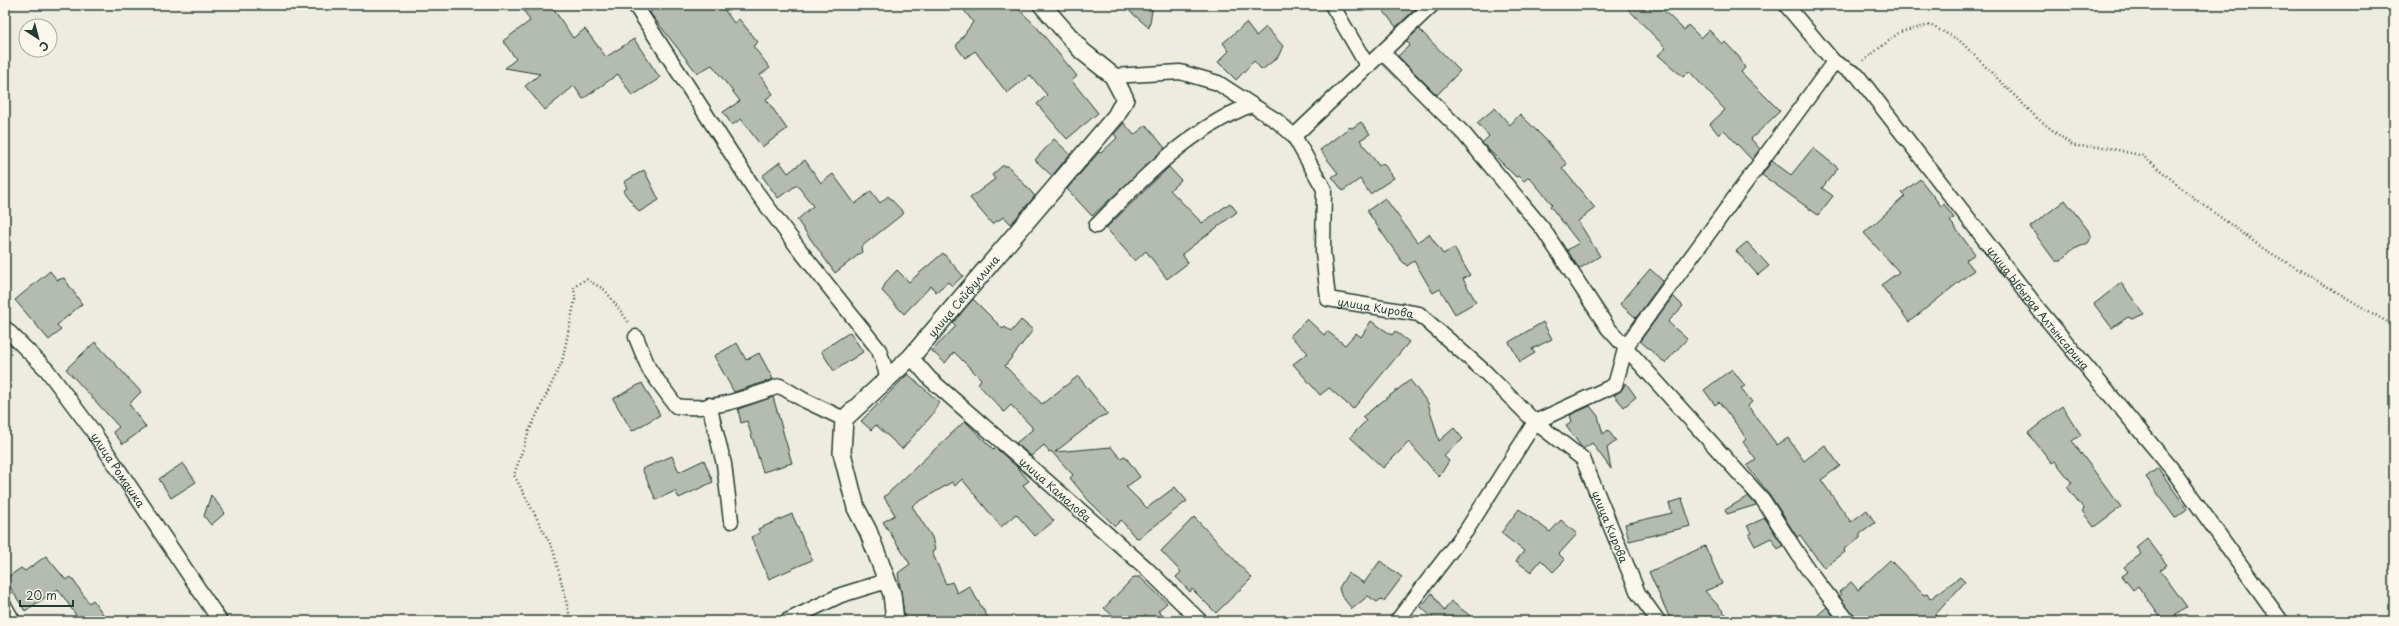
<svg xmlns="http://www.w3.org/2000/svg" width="2399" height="626" viewBox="0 0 2399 626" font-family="'Playpen Sans',sans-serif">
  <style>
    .building { fill: #b4bbb0; stroke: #1f3d34 }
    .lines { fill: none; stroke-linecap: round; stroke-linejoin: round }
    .minor-casing { stroke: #1f3d34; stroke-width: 17 }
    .tertiary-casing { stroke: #1f3d34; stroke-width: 20 }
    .path { stroke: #1f3d34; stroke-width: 2.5; stroke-dasharray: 1 3; stroke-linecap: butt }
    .minor { stroke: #fbf7ec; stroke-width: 14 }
    .tertiary { stroke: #fbf7ec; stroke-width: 17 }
    .labels { text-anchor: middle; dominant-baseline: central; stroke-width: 3; stroke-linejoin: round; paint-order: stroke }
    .street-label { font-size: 11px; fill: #1f3d34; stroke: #fbf7ec }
  </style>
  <rect width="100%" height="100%" fill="#eeece1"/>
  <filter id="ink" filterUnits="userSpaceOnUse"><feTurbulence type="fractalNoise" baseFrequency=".025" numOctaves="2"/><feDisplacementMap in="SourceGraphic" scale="8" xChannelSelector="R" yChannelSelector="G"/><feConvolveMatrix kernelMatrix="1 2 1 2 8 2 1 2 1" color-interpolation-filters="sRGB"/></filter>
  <g filter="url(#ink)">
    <path class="building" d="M521,5H551L573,38L585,29L606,57L634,39L660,78L632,96L618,74L583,99L574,86L545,110L525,86L540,74L505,68L516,59L503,41L530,21Z
      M648,5H721L734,23L739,19L758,42L753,46L770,68L760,75L773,94L766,99L787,129L762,147L741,119L732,125L723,112L740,101L712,65L697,73L650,13L652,11Z
      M960,5H1014L1035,25L1077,76L1072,81L1098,113L1067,139L1037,104L1047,95L1030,75L1007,93L975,51L965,58L956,46L973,22Z
      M1123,5H1153L1149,28Z
      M1379,5H1420L1396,27Z
      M1624,5H1658L1684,30L1688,25L1701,38L1709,30L1722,44L1725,42L1739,57L1745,68L1741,72L1780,111L1751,139L1760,149L1752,160L1724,130L1719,135L1710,124L1725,110L1689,71L1683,77L1658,55L1666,48Z
      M1246,23L1256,36L1266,27L1283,46L1278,57L1262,70L1254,61L1236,80L1218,62L1229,51L1223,43Z
      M1419,29L1460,71L1437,95L1398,56L1410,45L1406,41Z
      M1495,108L1510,125L1520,114L1546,140L1567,164L1562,168L1595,208L1578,221L1600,256L1579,269L1567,250L1579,243L1550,206L1552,204L1529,177L1524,181L1519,176L1516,177L1482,143L1489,136L1477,123Z
      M1361,122L1370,134L1360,140L1379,166L1383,163L1394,178L1370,194L1360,179L1343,191L1332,177L1338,173L1320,150L1350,127L1352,128Z
      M1124,123L1134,135L1146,125L1165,148L1092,216L1067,189L1099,152L1101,153L1117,138L1114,134Z
      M1054,139L1070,154L1052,176L1035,160Z
      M1813,148L1838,168L1822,188L1833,196L1818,215L1762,175L1772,161L1791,175Z
      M805,160L821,183L833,174L855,204L871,191L880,203L888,196L904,213L861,247L862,252L835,273L797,220L813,206L797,185L778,198L762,176L780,162L788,173Z
      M1002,166H1008L1035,196L1011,224L1004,217L992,224L970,198L995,179L992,175Z
      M1169,167L1181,180L1170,190L1202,223L1230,203L1237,212L1182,254L1188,263L1167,279L1146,251L1135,261L1106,228Z
      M644,170L659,200L639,212L623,191L627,188L624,182Z
      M1920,179L1941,206L1944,204L1954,218L1950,221L1975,254L1966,260L1974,270L1909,322L1881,285L1899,272L1864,233L1905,196L1902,193Z
      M1385,198L1417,242L1429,234L1443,254L1454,248L1470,275L1463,279L1476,302L1455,314L1440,289L1433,293L1414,261L1407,266L1401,260L1367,211Z
      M2065,200L2088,230L2091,238L2088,243L2072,250L2061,261H2055L2030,227Z
      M1747,242L1769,266L1758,275L1736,251Z
      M943,253L963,276L952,286L948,282L936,292L931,286L904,314L882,291L886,282L897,270L909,282Z
      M1650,269L1663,281L1636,318L1620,304Z
      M50,271L57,280L64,278L82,304L57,325L61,330L49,340L15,300Z
      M2121,283L2144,314L2132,319L2128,317L2112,328L2094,304Z
      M1673,296L1683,306L1668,322L1687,339L1665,363L1640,341Z
      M973,299L1003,329L1005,327L1011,332L1021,320L1033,330L1005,366L1042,404L1078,376L1108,414L1100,417L1055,452L1111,447L1120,458L1125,456L1140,477L1126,487L1147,508L1175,487L1187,501L1139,538L1135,537L1121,520L1115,526L1089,501L1070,478L1073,475L1051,451L1049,452L1044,445L1031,456L1016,443L1032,430V427L1011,405L1004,412L978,384L981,379L954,352L945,363L932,351L956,326L953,323Z
      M1307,319L1324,335L1327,331L1345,345L1356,333L1361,337L1371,321L1392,335L1395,331L1409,342L1353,409L1329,388L1320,395L1293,364L1308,353L1290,336Z
      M1543,322L1552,339L1532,349L1535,353L1520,362L1509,342Z
      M850,332L863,352L834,371L821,351Z
      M95,342L141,392L129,404L146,427L123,444L113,432L119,427L66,369Z
      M737,343L746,360L759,353L773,379L734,392L714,356Z
      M1732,369L1745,386L1741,388L1752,402L1748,406L1777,445L1788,438L1804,461L1825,445L1840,466L1821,480L1851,522L1867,510L1875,523L1860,534V538L1844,549L1845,552L1824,568L1800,535L1797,537L1770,495L1747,466L1756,460L1743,442L1746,439L1740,429L1719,402L1715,405L1704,390Z
      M908,374L939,402L932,415L902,449L876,425L871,430L861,421Z
      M1410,380L1428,403L1439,441L1454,428L1463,439L1444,456L1449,461L1439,477L1409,442L1383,468L1350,437L1366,421L1362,417Z
      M642,383L660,415L632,431L613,399Z
      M1626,383L1636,397L1624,407L1614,395L1621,391Z
      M773,397L792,463L763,472L747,421L741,423L738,409Z
      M1590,406L1598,416L1603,434L1608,430L1616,441L1607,448L1611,469L1592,443L1583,449L1566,426L1572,422L1570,415Z
      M2062,406L2081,435L2072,441L2121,507L2094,527L2082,511L2084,509L2067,487L2072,483L2055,461L2052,463L2028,433Z
      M965,421L994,450L996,448L1017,467L1029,481L1023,485L1054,521L1035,536L1016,514L1001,527L962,479L955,486L952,482L912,506L932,537L935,550L932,552L946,584L952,582L957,593L969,586L990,621H905L898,573L910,564L883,522L895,515L884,497Z
      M672,456L679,472L704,460L713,482L679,498L675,491L656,500L642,469Z
      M183,463L196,482L171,498L159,479Z
      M2158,468L2187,509L2175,518L2146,477Z
      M211,495L225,513L211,525L204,516Z
      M1748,496L1756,505L1727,514L1725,510Z
      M1682,499L1691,526L1629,541L1625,524L1672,513L1669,503Z
      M1519,509L1550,532L1561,520L1577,534L1559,554L1565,560L1553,572L1541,560L1531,572L1516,561L1524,551L1501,533Z
      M792,514L812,560L769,579L751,537L760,533L758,529Z
      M1194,517L1252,578L1216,613L1192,589L1190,592L1176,577L1181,572L1161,551Z
      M1765,518L1783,546L1778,549L1771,538L1755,546L1749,535L1752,533L1747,526Z
      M2147,538L2167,565L2160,570L2187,607L2168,621H2163L2138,586L2133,590L2122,576L2128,572L2124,567L2141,554L2136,547Z
      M1705,546L1722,584L1705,591L1732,621H1671L1649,572Z
      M46,556L66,580L71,577L89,603L93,600L108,621H80L58,589L25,611L5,579L21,568L25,571Z
      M1890,560L1924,595L1927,594L1930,599L1960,577L1965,582L1935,615L1940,621H1856L1839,596L1841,594L1839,592L1851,582L1858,590Z
      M1380,561L1402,577L1384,601L1381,599L1377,602L1368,596L1352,609L1341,595L1339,588L1348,573L1364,583Z
      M1134,577H1140L1167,603L1158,611L1168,621H1119L1104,608Z
      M1432,593L1444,611L1451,601L1477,621H1436L1421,607Z
      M1827,607L1837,621H1811Z"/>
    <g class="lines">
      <defs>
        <g id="minor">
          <path d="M635,5L755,190L799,249L879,350L888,378"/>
          <path d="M1332,5L1368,67"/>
          <path id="s1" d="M1786,5L1834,62L1857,75L2040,311L2171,468L2281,621"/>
          <path d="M1383,53L1464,134L1543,229L1608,328L1763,500L1809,571L1848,621"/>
          <path id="s2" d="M1113,76L1180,72L1218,83L1277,121L1294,136L1324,189L1323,252L1328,299L1419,314L1485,372L1535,422L1583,459L1638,593L1658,621"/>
          <path d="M1294,136L1432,5"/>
          <path d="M1096,226C1142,179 1189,129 1251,105"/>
          <path id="s3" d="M5,328L47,370L92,430L220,621"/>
          <path d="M636,337L649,369L676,406C712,412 747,397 780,386L804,400L844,419"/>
          <path id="s4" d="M911,357L930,379L1146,568L1200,621"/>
          <path d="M709,405L724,464L731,521"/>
          <path d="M5,607L13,621"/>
          <path d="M787,621L841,595L887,581"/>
          <path d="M1397,621L1466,531L1535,422L1615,385L1626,346L1834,62"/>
        </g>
        <g id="tertiary">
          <path id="s5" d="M895,621L892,594L868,531L856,508L842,453L844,419L911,357L1116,116L1125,99L1113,76L1082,51L1042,5"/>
        </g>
      </defs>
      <use href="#minor" class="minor-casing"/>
      <use href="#tertiary" class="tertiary-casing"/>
      <path class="path" d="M1863,61L1900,32L1930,25L1959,40L2037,118L2073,146L2105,147L2143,156L2194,198L2264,249L2394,326
        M571,621L553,549L514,475L529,431L562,362L575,300L574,287L586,279L605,290L630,324"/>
      <use href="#minor" class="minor"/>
      <use href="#tertiary" class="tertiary"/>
    </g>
  </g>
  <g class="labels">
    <g class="street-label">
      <text stroke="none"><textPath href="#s5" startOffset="383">улица Сейфуллина</textPath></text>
      <text stroke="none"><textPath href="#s2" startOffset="419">улица Кирова</textPath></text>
      <text stroke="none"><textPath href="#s1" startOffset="396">улица Ыбырая Алтынсарина</textPath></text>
      <text stroke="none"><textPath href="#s3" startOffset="182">улица Ромашка</textPath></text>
      <text stroke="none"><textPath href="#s4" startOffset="196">улица Камалова</textPath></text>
      <text stroke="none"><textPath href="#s2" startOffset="755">улица Кирова</textPath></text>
    </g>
  </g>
  <rect width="2399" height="626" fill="none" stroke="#fbf7ec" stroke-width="20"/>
  <rect x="10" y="10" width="2379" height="606" fill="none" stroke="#1f3d34" stroke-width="1.5" filter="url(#ink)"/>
  <g transform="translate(38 38) rotate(144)"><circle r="19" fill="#fbf7ec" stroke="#a3ada2"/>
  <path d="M0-3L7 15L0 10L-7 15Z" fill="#1f3d34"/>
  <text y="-6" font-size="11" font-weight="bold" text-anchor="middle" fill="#1f3d34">С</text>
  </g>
  <path d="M20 600v6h53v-6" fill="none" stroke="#1f3d34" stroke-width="2"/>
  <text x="26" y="600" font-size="12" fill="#1f3d34" stroke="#fbf7ec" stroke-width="3" paint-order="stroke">20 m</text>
</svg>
